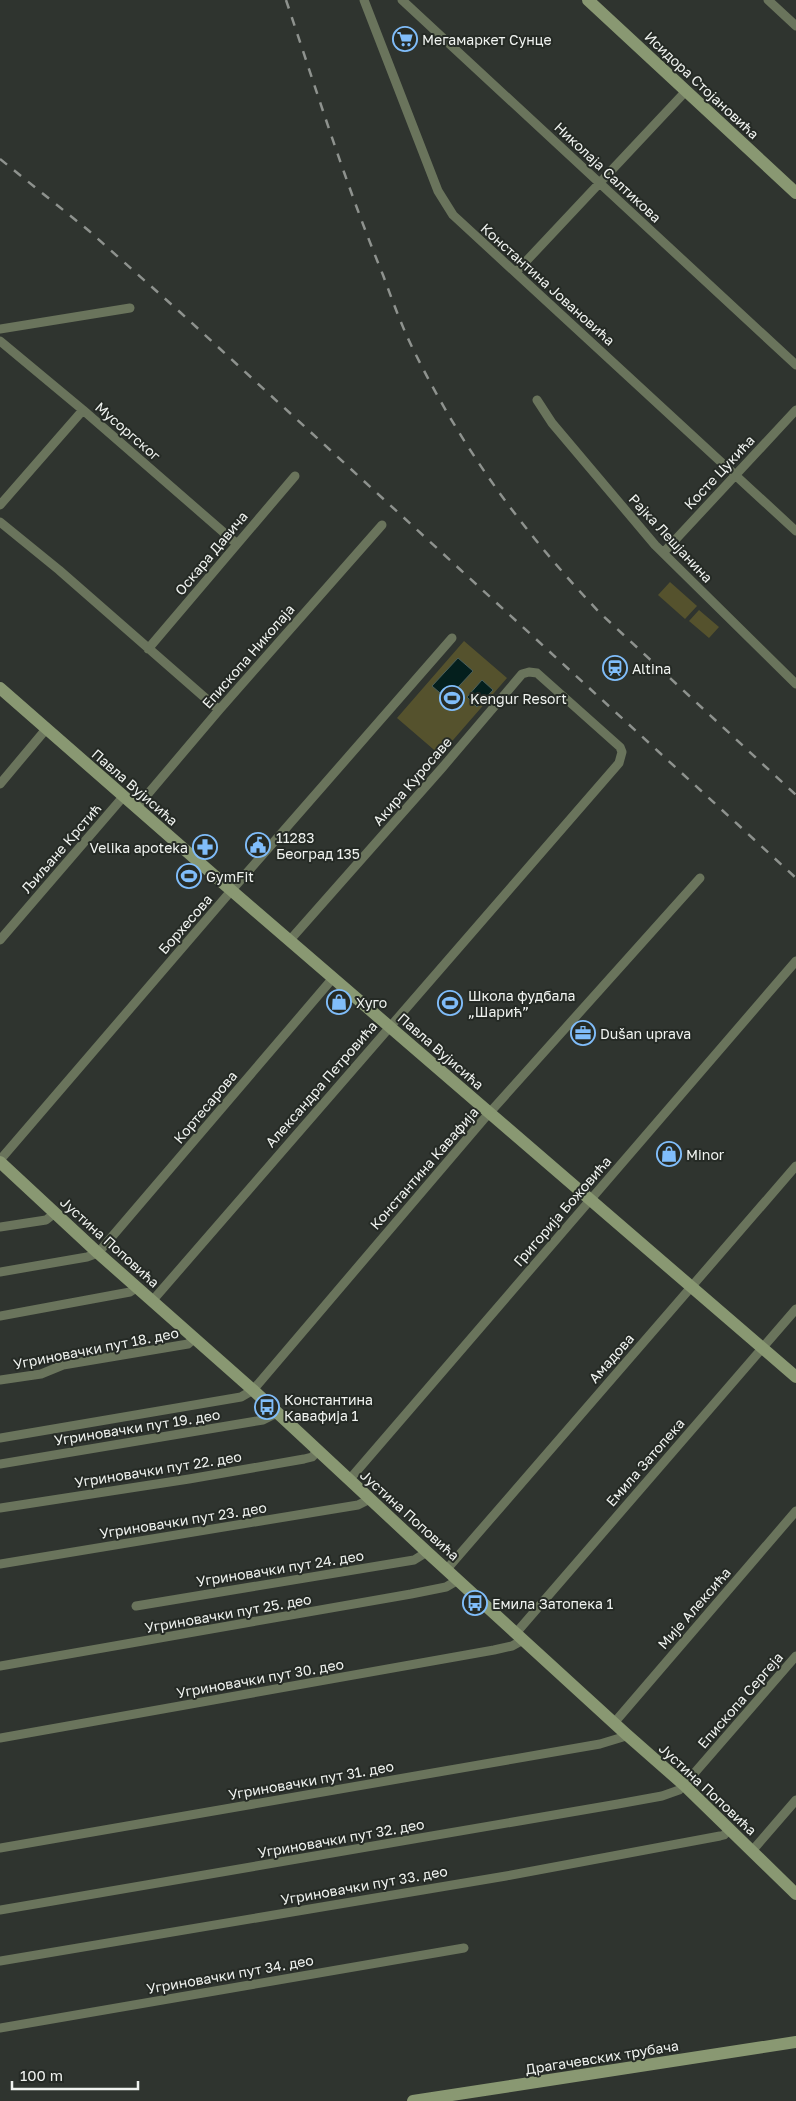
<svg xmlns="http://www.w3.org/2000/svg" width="796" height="2101" viewBox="0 0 796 2101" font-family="'Golos Text',sans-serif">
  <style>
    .green { fill: #55522d }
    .water { fill: #041f1d; stroke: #4b5f5c }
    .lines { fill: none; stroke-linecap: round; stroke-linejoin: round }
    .street { stroke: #6a745c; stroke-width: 9 }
    .secondary { stroke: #899872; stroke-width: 12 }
    .rail { stroke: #8e928e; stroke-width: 2.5; stroke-dasharray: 9 9; stroke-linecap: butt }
    .labels { text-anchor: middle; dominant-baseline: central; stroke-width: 4; stroke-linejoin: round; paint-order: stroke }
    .poi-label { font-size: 14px; fill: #f0f3f0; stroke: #252a25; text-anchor: start }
    .street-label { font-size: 14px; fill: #f0f3f0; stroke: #252a25 }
  </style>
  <rect width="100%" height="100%" fill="#2f342f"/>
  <path class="green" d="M670,582L697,606L685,619L658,595Z
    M699,610L719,627L709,638L689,621Z
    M464,641L507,678L440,755L397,718Z"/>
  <path class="water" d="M458,658L473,671L447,699L432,686Z
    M482,680L493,690L477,707L467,697Z"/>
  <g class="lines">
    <path class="street" d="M364,0L438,191L453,215L796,531
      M402,0L796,365
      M768,0L796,26
      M516,272L686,91
      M0,329L130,308
      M0,341L83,410L237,544
      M537,400L552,423L655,545L796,684
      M0,505L83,410
      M0,522L59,570L219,710
      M663,553L796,410
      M148,649L295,476
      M0,784L47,728
      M136,808L219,710L382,525
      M0,940L123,797
      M0,1160L231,891L452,638
      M0,1227L46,1220L55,1213
      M0,1272L87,1257L98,1253L333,978
      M153,1300L619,763L622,752L620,747L537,673L529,672L522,674L442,768L290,940
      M0,1316L130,1292L138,1287
      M0,1380L41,1374L63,1365L188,1344L195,1338
      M0,1438L241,1397L253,1390L483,1120L700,878
      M0,1464L263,1420L277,1413
      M349,1480L796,961
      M0,1508L189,1479L304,1459L312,1457L318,1451
      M0,1564L358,1505L370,1499
      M447,1569L796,1166
      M136,1606L414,1560L427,1552
      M516,1633L796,1309
      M0,1666L411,1594L446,1587L458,1580
      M614,1723L796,1511
      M0,1738L494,1650L512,1646L523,1640
      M0,1848L600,1744L623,1737L626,1734
      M752,1851L796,1800
      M0,1910L618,1804L662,1796L679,1790L684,1785L796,1656
      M0,1961L506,1876L720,1836L724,1835L730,1829
      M0,2028L464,1948"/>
    <path class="secondary" d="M588,0L796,193
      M0,688L224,884L796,1377
      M0,1162L98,1253L253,1390L427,1552L626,1734L684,1785L796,1894
      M413,2101L796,2042"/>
    <path class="rail" d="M286,0C317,92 346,185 383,275C393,302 403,330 416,355C465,453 525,534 600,613L796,795
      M0,159L88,230L181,313L796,878"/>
  </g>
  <defs>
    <symbol id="supermarket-ring" viewBox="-11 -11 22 22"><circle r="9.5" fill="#252a25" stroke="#80bdfa" stroke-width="1.5"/><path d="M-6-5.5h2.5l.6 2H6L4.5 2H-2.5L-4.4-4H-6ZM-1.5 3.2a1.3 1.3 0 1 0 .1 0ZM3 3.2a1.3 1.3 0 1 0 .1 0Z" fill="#80bdfa"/></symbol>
    <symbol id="station-ring" viewBox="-11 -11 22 22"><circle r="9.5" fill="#252a25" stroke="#80bdfa" stroke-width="1.5"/><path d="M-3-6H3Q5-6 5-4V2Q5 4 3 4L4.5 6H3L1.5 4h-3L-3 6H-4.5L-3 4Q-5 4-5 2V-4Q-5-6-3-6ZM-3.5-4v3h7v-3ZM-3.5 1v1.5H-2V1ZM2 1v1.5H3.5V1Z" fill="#80bdfa"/></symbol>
    <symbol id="stadium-ring" viewBox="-11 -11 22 22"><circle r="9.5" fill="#252a25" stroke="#80bdfa" stroke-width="1.5"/><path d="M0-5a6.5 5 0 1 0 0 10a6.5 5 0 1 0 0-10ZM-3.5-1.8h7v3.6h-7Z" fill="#80bdfa"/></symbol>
    <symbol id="civic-ring" viewBox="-11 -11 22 22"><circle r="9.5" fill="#252a25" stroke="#80bdfa" stroke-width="1.5"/><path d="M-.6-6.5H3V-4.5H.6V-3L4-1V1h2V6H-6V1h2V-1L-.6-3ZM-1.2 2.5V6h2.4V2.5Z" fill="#80bdfa"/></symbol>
    <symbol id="pharmacy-ring" viewBox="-11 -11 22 22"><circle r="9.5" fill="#252a25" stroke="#80bdfa" stroke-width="1.5"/><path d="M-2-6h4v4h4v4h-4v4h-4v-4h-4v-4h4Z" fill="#80bdfa"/></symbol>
    <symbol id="shop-ring" viewBox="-11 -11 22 22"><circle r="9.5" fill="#252a25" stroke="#80bdfa" stroke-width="1.5"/><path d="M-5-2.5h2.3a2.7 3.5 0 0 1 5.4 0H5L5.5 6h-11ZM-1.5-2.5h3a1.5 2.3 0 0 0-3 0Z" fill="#80bdfa"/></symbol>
    <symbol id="office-ring" viewBox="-11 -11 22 22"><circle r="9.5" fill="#252a25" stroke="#80bdfa" stroke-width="1.5"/><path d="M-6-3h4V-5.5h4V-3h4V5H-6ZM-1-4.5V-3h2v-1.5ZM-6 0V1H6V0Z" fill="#80bdfa"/></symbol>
    <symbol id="bus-ring" viewBox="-11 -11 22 22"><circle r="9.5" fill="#252a25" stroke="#80bdfa" stroke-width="1.5"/><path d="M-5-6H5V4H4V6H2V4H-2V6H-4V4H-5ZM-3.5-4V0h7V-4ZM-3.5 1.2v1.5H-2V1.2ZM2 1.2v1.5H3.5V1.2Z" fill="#80bdfa"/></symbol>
  </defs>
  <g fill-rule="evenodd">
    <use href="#supermarket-ring" x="391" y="25" width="28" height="28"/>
    <use href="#station-ring" x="601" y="654" width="28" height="28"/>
    <use href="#stadium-ring" x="438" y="684" width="28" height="28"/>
    <use href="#civic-ring" x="244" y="831" width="28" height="28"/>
    <use href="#pharmacy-ring" x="191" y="833" width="28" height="28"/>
    <use href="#stadium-ring" x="175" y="862" width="28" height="28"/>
    <use href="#shop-ring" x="325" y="988" width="28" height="28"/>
    <use href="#stadium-ring" x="436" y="989" width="28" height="28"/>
    <use href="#office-ring" x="569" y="1019" width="28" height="28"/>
    <use href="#shop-ring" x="655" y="1140" width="28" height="28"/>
    <use href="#bus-ring" x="253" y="1393" width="28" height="28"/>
    <use href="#bus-ring" x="461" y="1589" width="28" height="28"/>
  </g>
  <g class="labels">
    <g class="poi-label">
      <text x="422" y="39">Мегамаркет Сунце</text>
      <text x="632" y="668">Altina</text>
      <text x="470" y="698">Kengur Resort</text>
      <text x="276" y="837">11283<tspan x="276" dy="16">Београд 135</tspan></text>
      <text x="188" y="847" text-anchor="end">Velika apoteka</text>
      <text x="206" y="876">GymFit</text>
      <text x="468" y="995">Школа фудбала<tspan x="468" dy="16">„Шарић”</tspan></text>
      <text x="356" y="1002">Хуго</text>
      <text x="600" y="1033">Dušan uprava</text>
      <text x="686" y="1154">Minor</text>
      <text x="284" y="1399">Константина<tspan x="284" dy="16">Кавафија 1</tspan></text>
      <text x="492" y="1603">Емила Затопека 1</text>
    </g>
    <g class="street-label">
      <text transform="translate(702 85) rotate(43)">Исидора Стојановића</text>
      <text transform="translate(608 172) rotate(43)">Николаја Салтикова</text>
      <text transform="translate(548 284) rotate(42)">Константина Јовановића</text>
      <text transform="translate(128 431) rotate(41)">Мусоргског</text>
      <text transform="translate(719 472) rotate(-47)">Косте Цукића</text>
      <text transform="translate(671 538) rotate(47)">Рајка Лешјанина</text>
      <text transform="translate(211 553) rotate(-50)">Оскара Давича</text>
      <text transform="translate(248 656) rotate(-49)">Епископа Николаја</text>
      <text transform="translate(412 781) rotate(-49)">Акира Куросаве</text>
      <text transform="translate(135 787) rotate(41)">Павла Вујисића</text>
      <text transform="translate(61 848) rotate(-49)">Љиљане Крстић</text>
      <text transform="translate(185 924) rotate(-49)">Борхесова</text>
      <text transform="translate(441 1051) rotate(41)">Павла Вујисића</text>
      <text transform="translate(321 1084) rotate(-49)">Александра Петровића</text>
      <text transform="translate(205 1107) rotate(-50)">Кортесарова</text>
      <text transform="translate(424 1168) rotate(-49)">Константина Кавафија</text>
      <text transform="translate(562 1211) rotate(-49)">Григорија Божовића</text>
      <text transform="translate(110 1242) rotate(42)">Јустина Поповића</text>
      <text transform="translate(96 1348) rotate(-11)">Угриновачки пут 18. део</text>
      <text transform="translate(611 1358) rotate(-49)">Амадова</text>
      <text transform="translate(137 1427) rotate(-9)">Угриновачки пут 19. део</text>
      <text transform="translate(645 1462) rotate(-49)">Емила Затопека</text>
      <text transform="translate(158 1469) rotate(-9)">Угриновачки пут 22. део</text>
      <text transform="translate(410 1515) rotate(42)">Јустина Поповића</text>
      <text transform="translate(183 1520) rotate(-9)">Угриновачки пут 23. део</text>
      <text transform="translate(280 1568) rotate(-9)">Угриновачки пут 24. део</text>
      <text transform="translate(694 1608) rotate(-49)">Мије Алексића</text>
      <text transform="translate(228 1613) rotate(-10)">Угриновачки пут 25. део</text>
      <text transform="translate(260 1678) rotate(-10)">Угриновачки пут 30. део</text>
      <text transform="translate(740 1700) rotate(-49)">Епископа Сергеја</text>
      <text transform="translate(311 1780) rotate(-10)">Угриновачки пут 31. део</text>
      <text transform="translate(708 1789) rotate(43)">Јустина Поповића</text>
      <text transform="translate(341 1838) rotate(-10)">Угриновачки пут 32. део</text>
      <text transform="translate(364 1885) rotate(-10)">Угриновачки пут 33. део</text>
      <text transform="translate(230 1974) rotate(-10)">Угриновачки пут 34. део</text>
      <text transform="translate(602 2057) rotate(-9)">Драгачевских трубача</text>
    </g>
  </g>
  <path d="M12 2081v8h126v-8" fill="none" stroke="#f0f3f0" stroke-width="2.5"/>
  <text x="20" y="2081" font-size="15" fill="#f0f3f0" stroke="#252a25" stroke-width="4" paint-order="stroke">100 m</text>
</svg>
